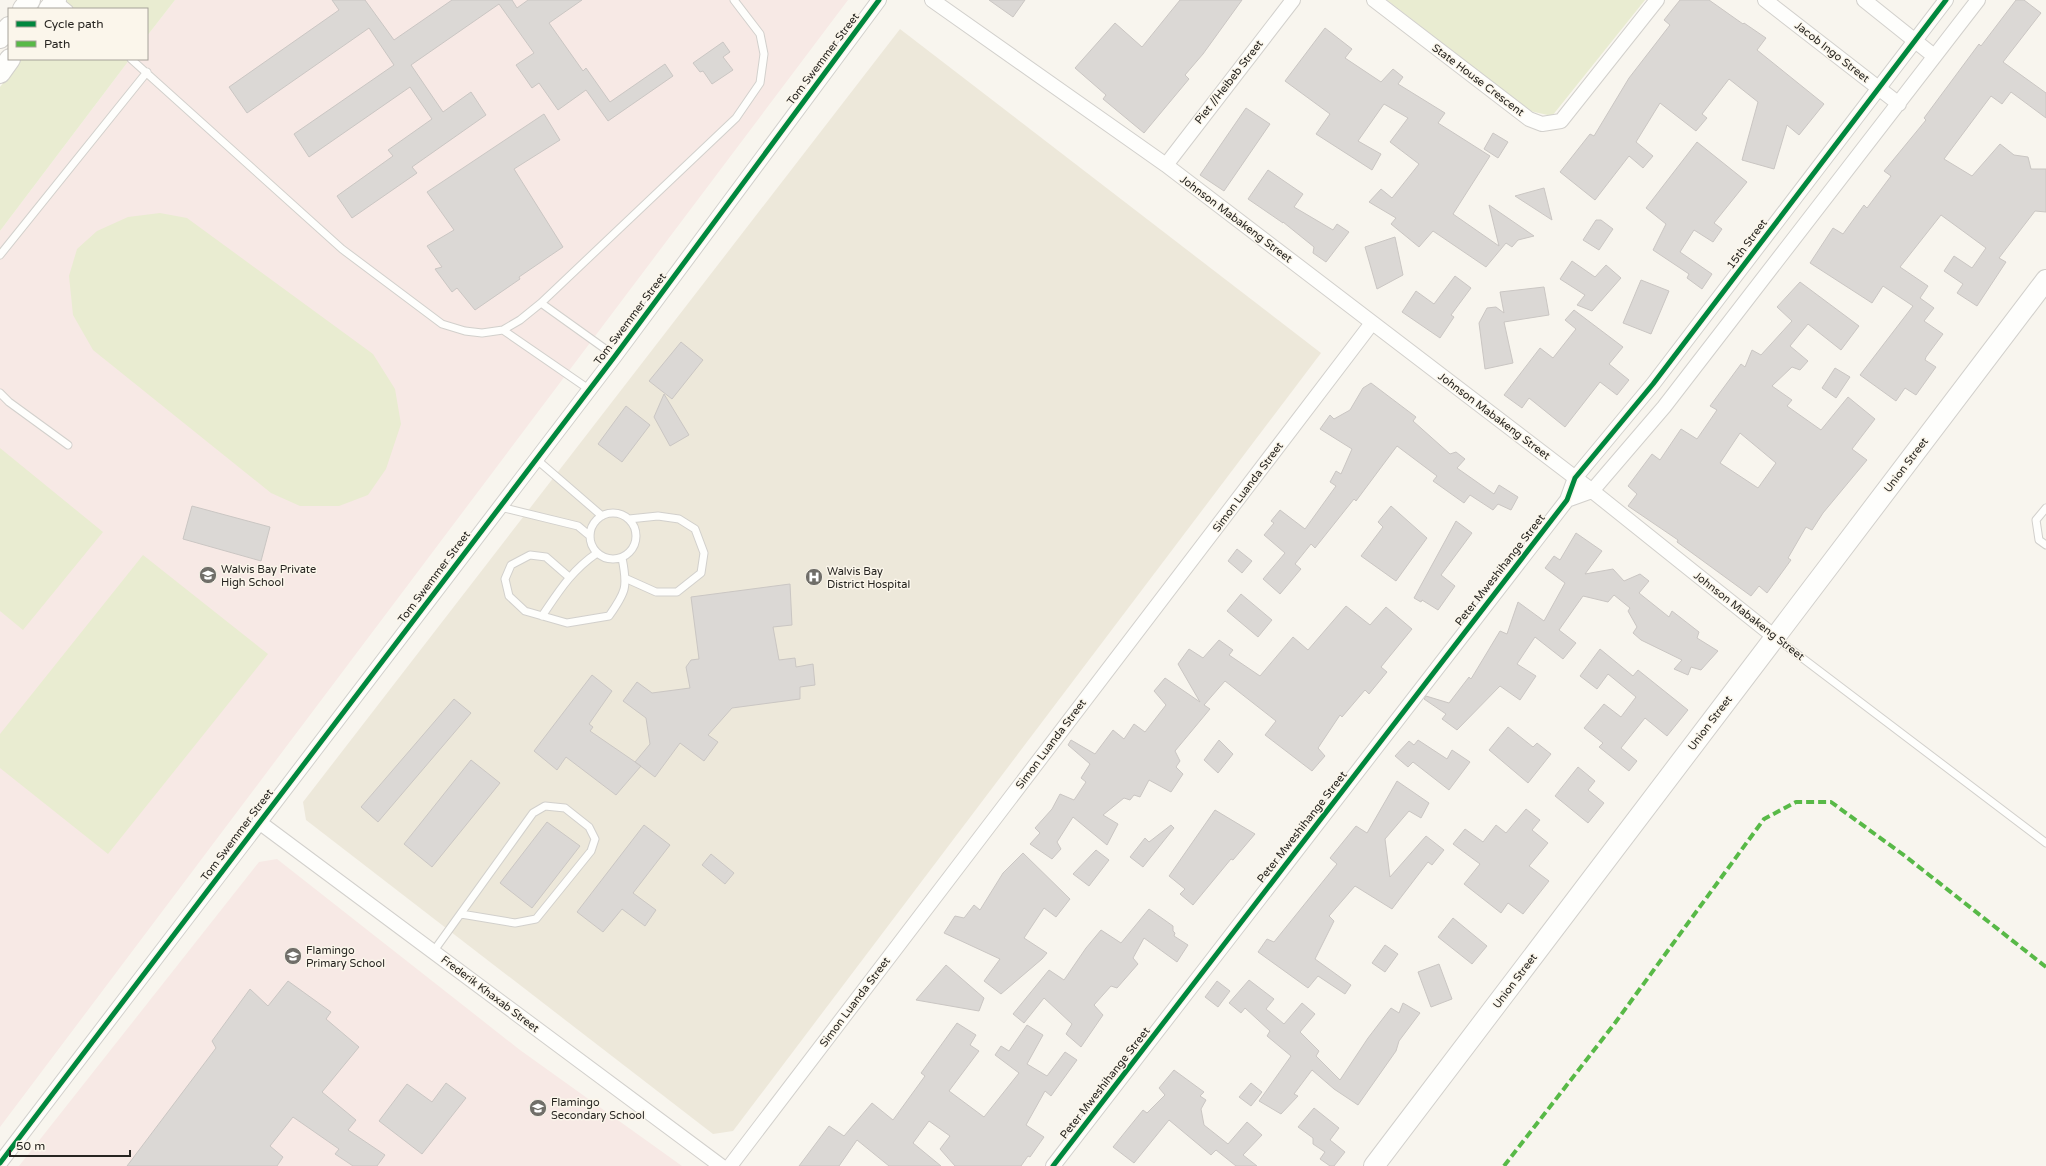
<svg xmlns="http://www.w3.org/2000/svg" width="2046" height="1166" viewBox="0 0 2046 1166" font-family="'Varela Round',sans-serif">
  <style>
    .built { fill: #ede8da }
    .education { fill: #f7e9e5 }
    .green { fill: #e9ecd1 }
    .building { fill: #dbd8d5; stroke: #cac6c3; fill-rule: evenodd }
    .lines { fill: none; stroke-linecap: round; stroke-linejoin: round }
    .lane-casing { stroke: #d2d0cc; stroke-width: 9 }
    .street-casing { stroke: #d2d0cc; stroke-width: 16 }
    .secondary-casing { stroke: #d2d0cc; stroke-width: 22 }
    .lane { stroke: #fefefc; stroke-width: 7 }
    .street { stroke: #fefefc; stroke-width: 14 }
    .secondary { stroke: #fefefc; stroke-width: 20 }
    .quiet { stroke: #58b947; stroke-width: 4; stroke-dasharray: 8 4; stroke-linecap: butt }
    .cycleway-casing { stroke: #fbf6eb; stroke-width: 8 }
    .cycleway { stroke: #00873e; stroke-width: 5 }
    .labels { text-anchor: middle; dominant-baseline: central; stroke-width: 3; stroke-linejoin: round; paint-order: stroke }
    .street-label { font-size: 11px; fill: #272521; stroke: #fbf6eb }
    .poi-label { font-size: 11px; fill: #272521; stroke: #fbf6eb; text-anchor: start }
  </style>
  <rect width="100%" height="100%" fill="#f8f5ee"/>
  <path class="built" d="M900,29L1321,353L733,1131L713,1134L306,820L303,802Z"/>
  <path class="education" d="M175,0H848L0,1127V231L130,59H147V36Z
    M277,859L520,1050L682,1166H19L259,862Z"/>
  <path class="green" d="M67,0H175L147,36V9H60Z
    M1387,0H1645L1552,116L1530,111Z
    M22,59H130L0,231V87Z
    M160,213L187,218L373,354L395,389L401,424L386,469L368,495L339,506H300L271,493L93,350L73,315L69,276L77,249L97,231L128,217Z
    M0,448L103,532L23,630L0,611Z
    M143,555L268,654L108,854L0,768V734Z"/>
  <path class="building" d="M332,0H365L394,40L452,0H512L517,8L528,0H582L549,23L583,71L586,68L610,102L665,64L673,76L608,121L586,90L558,110L539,83L532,88L516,65L534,53L499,4L411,65L443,112L471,92L486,115L412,167L417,173L352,218L337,196L393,156L388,150L432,119L410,87L309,157L294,134L394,65L369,28L247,113L229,87L339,10Z
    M989,0H1025L1013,17Z
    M1180,0H1242L1203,54L1185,75L1189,79L1144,133L1103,99L1106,95L1075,68L1115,23L1142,47Z
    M1680,0H1709L1743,24L1744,23L1766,38L1757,50L1824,104L1799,135L1787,125L1774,169L1742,160L1758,102L1729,79L1702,114L1707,118L1696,131L1660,103L1636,142L1653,156L1643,168L1629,156L1595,200L1560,172L1590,134L1594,136L1629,78L1670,25L1664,20Z
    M2016,0H2024L2041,13L2003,62L2046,93V118L2011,92L2002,104L1991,96L1944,159L1972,176L2000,144L2014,155L2028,157L2031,169H2046V212L2035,211L1999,258L2006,262L1977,306L1957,293L1963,284L1944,271L1954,256L1972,268L1986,248L1941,215L1900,267L1928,286L1920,298L1934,308L1924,321L1943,334L1926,357L1925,360L1936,367L1916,395L1905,388L1896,401L1860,375L1913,306L1883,286L1872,303L1810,263L1833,228L1843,234L1864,205L1867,208L1891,176L1884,171L1926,120L1924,118L1979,44L1981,46Z
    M1325,28L1352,49L1345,58L1381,82L1393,69L1403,77L1398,84L1445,113L1438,123L1490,156L1453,214L1499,246L1489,205L1534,236L1518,240L1512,247L1506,243L1486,267L1433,231L1419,247L1391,224L1396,218L1369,202L1381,189L1392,198L1419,164L1390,142L1408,118L1384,104L1358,141L1381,154L1372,170L1316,134L1330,114L1285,81Z
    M723,42L730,52L723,57L733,70L712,84L703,71L700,72L693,63Z
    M1246,108L1270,124L1224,191L1200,175Z
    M544,114L560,140L514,169L563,247L519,277L520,279L475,310L457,288L452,292L435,269L442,267L427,246L454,230L427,192Z
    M1493,133L1508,142L1498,158L1484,149Z
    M1697,142L1747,182L1714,223L1722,229L1713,242L1694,230L1680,252L1712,274L1702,289L1687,278L1689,274L1653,250L1666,224L1646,208Z
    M1268,170L1303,194L1294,207L1333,230L1337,224L1349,232L1326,262L1313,253L1314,247L1283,222V223L1248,199Z
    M1544,188L1552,220L1515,196Z
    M1596,220H1601L1613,229L1599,250L1583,240Z
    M1395,237L1403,275L1377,289L1365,247Z
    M1572,261L1595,277L1606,265L1621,278L1592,311L1577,305L1585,295L1560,279Z
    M1455,276L1471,288L1451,315L1454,317L1440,338L1402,312L1416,291L1434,304Z
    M1641,280L1669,291L1651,334L1623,323Z
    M1800,282L1859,326L1841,350L1808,324L1790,346L1808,361L1800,370L1792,367L1772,386L1792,400L1787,406L1821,430L1848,397L1875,419L1852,449L1867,460L1823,513L1812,530L1806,527L1788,558L1791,560L1767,593L1759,586L1751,596L1677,542L1678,540L1628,506L1637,494L1628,486L1652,454L1660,460L1681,429L1697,439L1717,410L1710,406L1741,364L1745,367L1752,350L1761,355L1792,321L1777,307ZM1740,433L1776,463L1758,488L1720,463Z
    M1544,287L1549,315L1504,322L1513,363L1485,369L1479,323L1487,308L1496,307L1504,313L1500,292Z
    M1574,310L1623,347L1609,364L1629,380L1617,395L1600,382L1565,427L1529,398L1522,408L1504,395L1540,348L1553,358L1576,329L1565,320Z
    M681,342L703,360L672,399L649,381Z
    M1835,368L1850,377L1836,398L1822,388Z
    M1371,383L1416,417L1413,421L1450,454L1456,452L1465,459L1457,468L1494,494L1499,485L1518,497L1511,510L1498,504L1493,510L1470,495L1464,503L1433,481L1437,476L1397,446L1356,501L1354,499L1315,548L1311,544L1295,564L1301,569L1280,594L1263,579L1285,553L1264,535L1274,523L1271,521L1280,510L1305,529L1336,486L1330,482L1336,471L1341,474L1352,449L1320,429L1330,415L1334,419L1350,410L1363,388Z
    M664,394L689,435L670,446L654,417Z
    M626,406L650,425L622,462L598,444Z
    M192,506L270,527L261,561L183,539Z
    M1391,506L1427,538L1396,581L1361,556L1383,527L1378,522Z
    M1456,521L1472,533L1441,575L1455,586L1438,610L1422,600L1421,602L1414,598Z
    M1576,533L1602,551L1585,574L1613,569L1624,581L1640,574L1649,581L1639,593L1669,617L1672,611L1699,632L1697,638L1718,651L1701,670L1691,667L1688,675L1674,669L1682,660L1641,640L1633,633L1637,627L1628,611L1630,608L1614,595L1608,602L1583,596L1559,630L1576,643L1563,659L1535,637L1517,664L1536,676L1520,700L1500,686L1457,730L1442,719L1446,714L1424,699L1426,696L1449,703L1469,677L1471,679L1500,631L1507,634L1518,602L1544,621L1565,583L1545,568L1554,556L1560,560Z
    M1237,549L1252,561L1242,573L1228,561Z
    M790,584L792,625L773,627L779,660L795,658L796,667L813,664L815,685L800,687V699L732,708L708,735L718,742L704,761L680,743L655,777L635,762L650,744L646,718L623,701L637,682L652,693L690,688L686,667L691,660L699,659L691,597Z
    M1241,594L1272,620L1258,637L1227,611Z
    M1346,606L1370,625L1386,607L1412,629L1381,667L1387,672L1369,694L1365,690L1342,717L1340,715L1318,748L1325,756L1312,771L1265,735L1276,721L1225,681L1204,705L1210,709L1175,751L1180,761L1176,767L1183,774L1171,792L1149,780L1140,797L1134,795L1130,800L1124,798L1103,815L1118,824L1107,845L1073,817L1057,842L1061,849L1052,859L1030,844L1040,833L1035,828L1052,809L1060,794L1074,800L1086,782L1081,778L1090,764L1068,745L1071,740L1095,754L1113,730L1124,739L1134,724L1145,732L1166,705L1154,691L1165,678L1200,702L1178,664L1189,649L1203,658L1219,640L1233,650L1229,655L1260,676L1293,637L1308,650Z
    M1600,649L1633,676L1638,670L1688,710L1667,736L1645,718L1621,748L1637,761L1629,771L1599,747L1603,743L1584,728L1604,704L1621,717L1636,697L1608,674L1597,689L1580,676Z
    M592,675L612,691L589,724L593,727L590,731L641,766L616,795L566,757L557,770L534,751Z
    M454,699L471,713L378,822L361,807Z
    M1508,727L1533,747L1537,743L1551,754L1528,783L1489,750Z
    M1219,740L1233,754L1218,773L1204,760Z
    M1418,740L1447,759L1452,750L1470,762L1449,790L1413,762L1408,767L1395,756L1409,741L1414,745Z
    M471,760L500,783L432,867L404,844Z
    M1578,767L1595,781L1588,790L1604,803L1588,823L1555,796Z
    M1397,781L1429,803L1421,818L1409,811L1385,839L1390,877L1426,836L1444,850L1432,865L1428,862L1392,909L1355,886L1329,916L1334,921L1315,959L1351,985L1345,994L1318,976L1308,988L1258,952L1267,939L1274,942L1337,864L1330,858L1356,826L1367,833Z
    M1526,809L1540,820L1532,830L1548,843L1529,866L1549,881L1523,914L1508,903L1501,913L1464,884L1480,864L1453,844L1465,829L1483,842L1496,825L1506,833Z
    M1215,810L1255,834L1233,860L1231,859L1193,905L1180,894L1185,889L1169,876Z
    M547,822L580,846L532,908L500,883Z
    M644,825L670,845L633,893L656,910L645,926L622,909L603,932L577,912Z
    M1171,825L1174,828L1143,867L1130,857L1145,838L1149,842Z
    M1096,850L1109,860L1089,886L1073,874Z
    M1023,853L1070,899L1056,917L1044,908L1024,938L1047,953L1042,959L1001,994L984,981L1000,959L944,933L955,916L964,918L974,905L980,910L1003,873Z
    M711,854L734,873L725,884L702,865Z
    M1149,909L1173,926V931L1175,933L1174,936L1188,945L1177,962L1144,938L1133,958L1138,964L1117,988L1111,986L1094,1005L1103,1015L1081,1047L1066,1034L1072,1024L1044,998L1024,1023L1013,1014L1049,970L1064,980L1086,948L1101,930L1121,943Z
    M1453,918L1487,946L1472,964L1438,937Z
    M1385,945L1398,954L1385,972L1372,963Z
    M1439,964L1452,999L1431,1007L1418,972Z
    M946,965L984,998L979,1011L916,1000Z
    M1249,980L1274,999L1266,1009L1284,1024L1302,1003L1315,1014L1300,1032L1319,1051L1316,1056L1340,1080L1368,1038L1391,1008L1399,1013L1403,1003L1420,1013L1399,1041L1396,1051L1358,1105L1334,1089L1312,1070L1294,1094L1298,1096L1281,1114L1259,1101L1291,1056L1267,1036L1270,1031L1245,1008L1241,1013L1229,1003Z
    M288,981L331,1012L326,1019L359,1047L322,1092L356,1120L348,1130L385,1155L377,1166H353L335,1154L339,1149L293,1117L270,1146L283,1157L277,1166H127L216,1048L212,1041L250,989L268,1006Z
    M1217,981L1230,991L1218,1007L1205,997Z
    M957,1023L976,1035L970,1045L979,1051L949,1091L984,1117L1019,1073L995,1055L1001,1046L1009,1051L1027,1025L1043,1035L1027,1064L1047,1076L1065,1052L1077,1060L1051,1096L1045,1091L1026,1125L1044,1137L1030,1157L1028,1156L1021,1166H955L940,1149L950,1136L929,1121L913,1143L941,1166H889L857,1140L839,1166H799L829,1126L844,1136L872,1103L893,1120L925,1076L921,1073Z
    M1174,1070L1204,1092L1200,1096L1206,1100L1201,1109L1204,1125L1228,1144L1247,1122L1262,1135L1243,1155L1257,1166H1236L1216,1150L1211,1155L1169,1120L1134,1163L1113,1147L1143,1110L1147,1113L1165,1095L1159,1088Z
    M446,1083L466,1098L422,1154L379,1121L407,1084L432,1102Z
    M1251,1083L1262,1092L1251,1106L1239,1097Z
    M1314,1108L1339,1128L1330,1140L1345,1152L1334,1166H1330L1320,1159L1325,1152L1313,1144V1138L1298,1127Z"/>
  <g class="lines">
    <defs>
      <path id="lane" d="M58,0L69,9
        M131,59L342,249L442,324L465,331L482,333L503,330L520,320L541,303L736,118L760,83L764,54L760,34L734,0
        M0,255L147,72
        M541,303L615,356
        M503,330L590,390
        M0,393L9,402L68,445
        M536,459L602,516
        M500,507L578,526L590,536
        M2046,508L2036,520L2039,540L2046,545
        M590 536a23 23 0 1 1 46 0a23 23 0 1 1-46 0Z
        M569,577L546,557L530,555L511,565L505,579L509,596L525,611L567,623L609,616C626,592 628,587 622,558
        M627,579L656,592H677L701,573L704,553L695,529L679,519L658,516L629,519
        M542,616C559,591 571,571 597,553
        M1776,638L2046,843
        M433,952L533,813L545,806L565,808L589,827L595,839L591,851L536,919L515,923L461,914"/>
      <path id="street" d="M932,0L1166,165L1586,486L1776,638
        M1374,0L1529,119L1542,124L1561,121L1657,0
        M1765,0L1899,104
        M1864,0L1934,56
        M1166,165L1293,0
        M1567,500L1592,491L1664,407L1978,0
        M259,822L721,1166
        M0,1163L615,356L879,0
        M730,1166L1372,323
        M1053,1166L1567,500L1575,478L1653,384L1946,0"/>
      <path id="secondary" d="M23,9L30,0
        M49,9L56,0
        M0,38L9,27
        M0,73L10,59
        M1374,1166L2046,280"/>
    </defs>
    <use href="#lane" class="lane-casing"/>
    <use href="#street" class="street-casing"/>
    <use href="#secondary" class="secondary-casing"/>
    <use href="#lane" class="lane"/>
    <use href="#street" class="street"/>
    <use href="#secondary" class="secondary"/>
    <path class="quiet" d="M1504,1166L1615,1023L1764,819L1796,802H1831L1905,856L2046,967"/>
    <defs>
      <path id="cycleway" d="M0,1163L615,356L879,0
        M1053,1166L1567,500L1575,478L1653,384L1946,0"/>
    </defs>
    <use href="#cycleway" class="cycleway-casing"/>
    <use href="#cycleway" class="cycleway"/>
  </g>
  <defs>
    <symbol id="school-disc" viewBox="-11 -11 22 22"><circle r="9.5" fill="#706e69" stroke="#fbf6eb"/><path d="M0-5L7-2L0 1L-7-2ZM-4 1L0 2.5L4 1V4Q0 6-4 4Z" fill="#fff"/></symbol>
    <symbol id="hospital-disc" viewBox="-11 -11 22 22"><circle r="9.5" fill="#706e69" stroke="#fbf6eb"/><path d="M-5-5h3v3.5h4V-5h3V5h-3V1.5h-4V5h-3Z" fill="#fff"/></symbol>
  </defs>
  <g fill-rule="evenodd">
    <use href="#school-disc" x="198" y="565" width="20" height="20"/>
    <use href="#hospital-disc" x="804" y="567" width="20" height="20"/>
    <use href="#school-disc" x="283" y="946" width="20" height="20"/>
    <use href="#school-disc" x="528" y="1098" width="20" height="20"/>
  </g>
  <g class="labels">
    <g class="street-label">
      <text transform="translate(1832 52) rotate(38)">Jacob Ingo Street</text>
      <text transform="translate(823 59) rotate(-53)">Tom Swemmer Street</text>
      <text transform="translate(1478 80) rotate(37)">State House Crescent</text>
      <text transform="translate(1229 82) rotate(-52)">Piet //Heibeb Street</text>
      <text transform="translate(1236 219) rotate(37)">Johnson Mabakeng Street</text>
      <text transform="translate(1747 244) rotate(-53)">15th Street</text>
      <text transform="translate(630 319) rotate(-53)">Tom Swemmer Street</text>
      <text transform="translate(1494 416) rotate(37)">Johnson Mabakeng Street</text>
      <text transform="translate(1906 465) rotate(-53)">Union Street</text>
      <text transform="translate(1248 487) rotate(-53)">Simon Luanda Street</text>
      <text transform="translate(1500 570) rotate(-52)">Peter Mweshihange Street</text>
      <text transform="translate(434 577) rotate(-53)">Tom Swemmer Street</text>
      <text transform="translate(1749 616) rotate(38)">Johnson Mabakeng Street</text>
      <text transform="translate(1710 723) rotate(-53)">Union Street</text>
      <text transform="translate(1051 744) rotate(-53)">Simon Luanda Street</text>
      <text transform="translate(1302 827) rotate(-52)">Peter Mweshihange Street</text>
      <text transform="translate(237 835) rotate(-53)">Tom Swemmer Street</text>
      <text transform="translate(1515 981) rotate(-53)">Union Street</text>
      <text transform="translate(490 994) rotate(37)">Frederik Khaxab Street</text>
      <text transform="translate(855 1002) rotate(-53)">Simon Luanda Street</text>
      <text transform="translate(1105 1083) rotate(-52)">Peter Mweshihange Street</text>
    </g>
    <g class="poi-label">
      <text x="221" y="569">Walvis Bay Private<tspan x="221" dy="13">High School</tspan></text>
      <text x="827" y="571">Walvis Bay<tspan x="827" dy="13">District Hospital</tspan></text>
      <text x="306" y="950">Flamingo<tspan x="306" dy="13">Primary School</tspan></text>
      <text x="551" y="1102">Flamingo<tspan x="551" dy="13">Secondary School</tspan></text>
    </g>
  </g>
  <rect x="8" y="8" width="140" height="52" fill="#fbf6eb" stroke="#a6a29a"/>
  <rect x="16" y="21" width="20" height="6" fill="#00873e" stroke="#a6a29a"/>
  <text x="44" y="28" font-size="12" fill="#272521">Cycle path</text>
  <rect x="16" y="41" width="20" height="6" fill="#58b947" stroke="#a6a29a"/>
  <text x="44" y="48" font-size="12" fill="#272521">Path</text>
  <path d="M10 1150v6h120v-6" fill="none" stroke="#272521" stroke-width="2"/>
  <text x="16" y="1150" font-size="12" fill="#272521" stroke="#fbf6eb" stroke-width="3" paint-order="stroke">50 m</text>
</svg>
